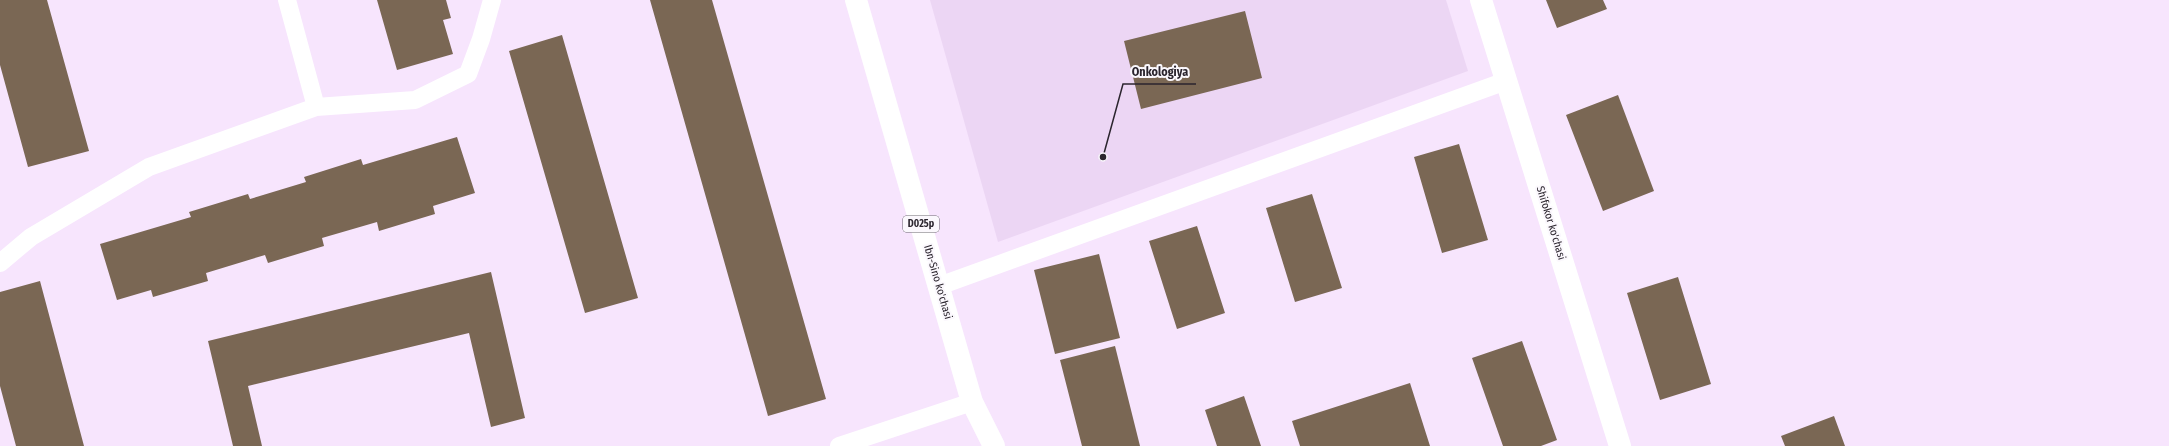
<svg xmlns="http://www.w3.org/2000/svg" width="2169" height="446" viewBox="0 0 2169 446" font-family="'Fira Sans Condensed',sans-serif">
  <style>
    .built { fill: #ecd6f4 }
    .building { fill: #7a6754 }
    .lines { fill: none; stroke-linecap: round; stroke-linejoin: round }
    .service { stroke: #fff; stroke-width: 18 }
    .minor { stroke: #fff; stroke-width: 22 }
    .primary { stroke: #fff; stroke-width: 22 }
    .labels { text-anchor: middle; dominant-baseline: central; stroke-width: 4; stroke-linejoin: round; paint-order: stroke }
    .shield { fill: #fbf8fd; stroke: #69646c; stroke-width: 1 }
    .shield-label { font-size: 10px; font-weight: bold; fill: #2b252e }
    .street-label { font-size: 11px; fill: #2b252e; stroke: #fbf8fd }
    .leader { fill: none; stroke: #2b252e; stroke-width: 1.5 }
    .callout-dot { fill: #2b252e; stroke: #fbf8fd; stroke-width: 1.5 }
    .callout-label { font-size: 12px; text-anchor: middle; font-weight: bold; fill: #2b252e; stroke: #fbf8fd; stroke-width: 4; stroke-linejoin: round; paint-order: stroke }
  </style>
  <rect width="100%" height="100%" fill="#f7e5fd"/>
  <path class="built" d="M930,0H1446L1468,71L998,242Z"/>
  <path class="building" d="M0,0H47L89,151L28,167L0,65Z
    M377,0H446L451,18L443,20L453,54L397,70Z
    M650,0H712L826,399L768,416Z
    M1546,0H1603L1607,9L1557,28Z
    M1245,11L1262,78L1141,109L1124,41Z
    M562,35L638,298L585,313L509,51Z
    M1618,95L1654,191L1603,211L1566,115Z
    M457,137L475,193L433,206L435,214L379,231L377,222L322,238L324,246L268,263L265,255L206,273L208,281L153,297L151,290L117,300L100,244L191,217L189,212L248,194L250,199L306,182L304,177L361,159L363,165Z
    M1459,144L1488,240L1442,253L1414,157Z
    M1312,194L1342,288L1295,302L1266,208Z
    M1197,226L1225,313L1177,329L1149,241Z
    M1099,254L1120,338L1055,354L1034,270Z
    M491,272L525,418L491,427L469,333L248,386L262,446H233L208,341Z
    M1678,277L1711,384L1660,400L1627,293Z
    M40,281L84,446H16L0,386V292Z
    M1522,341L1557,440L1541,446H1503L1472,358Z
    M1115,346L1140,446H1082L1060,360Z
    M1410,383L1430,446H1300L1292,421Z
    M1244,396L1261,446H1217L1205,410Z
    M1834,416L1845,446H1785L1781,436Z"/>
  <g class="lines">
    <path class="service" d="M316,107L415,100L468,74L481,39L492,0
      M0,263L31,237L149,167L316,107L287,0
      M939,286L1506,81
      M839,446L972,402"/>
    <path class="minor" d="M1481,0L1620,446"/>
    <path class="primary" d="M856,0L972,402L994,446"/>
  </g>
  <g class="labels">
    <rect class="shield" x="903" y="216" width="36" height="16" rx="3"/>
    <g class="shield-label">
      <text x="921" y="224">D025p</text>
    </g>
    <g class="street-label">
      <text transform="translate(1551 223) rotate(73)">Shifokor ko'chasi</text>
      <text transform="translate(938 282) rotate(74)">Ibn-Sino ko'chasi</text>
    </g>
  </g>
  <path class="leader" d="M1103 157L1123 84H1196"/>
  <circle class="callout-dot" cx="1103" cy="157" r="4"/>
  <g class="callout-label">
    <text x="1160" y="76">Onkologiya</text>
  </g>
</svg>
